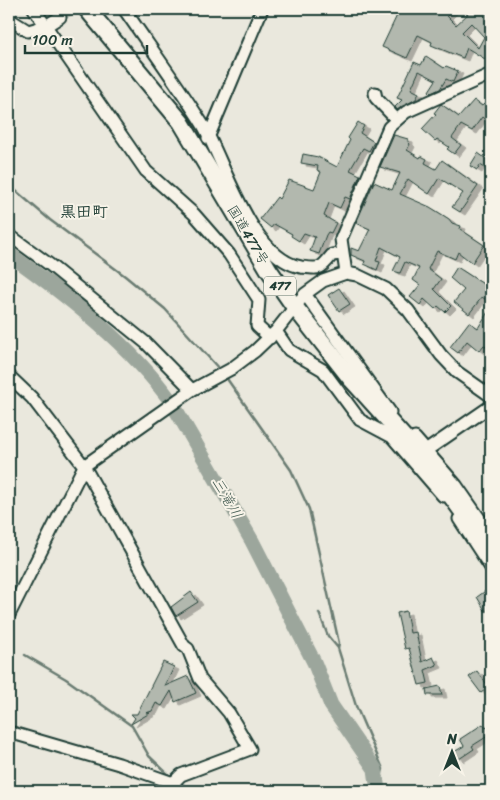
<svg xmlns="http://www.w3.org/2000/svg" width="500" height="800" viewBox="0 0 500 800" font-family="Sriracha,'Klee One',sans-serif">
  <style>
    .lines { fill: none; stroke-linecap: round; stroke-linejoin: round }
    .stream { stroke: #6a7c72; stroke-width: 2.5 }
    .river { stroke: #9ca69c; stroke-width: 15 }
    .building { fill: #b2b8ae; stroke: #1f3d34; fill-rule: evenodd; filter: url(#shadow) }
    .minor-tunnel { stroke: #c1c6bb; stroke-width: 11; stroke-dasharray: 11 5.5; stroke-linecap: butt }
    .minor-casing { stroke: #1f3d34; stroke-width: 15 }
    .highway-casing { stroke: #1f3d34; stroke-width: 20 }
    .minor { stroke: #f7f3e8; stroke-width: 11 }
    .highway { stroke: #f7f3e8; stroke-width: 16 }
    .labels { text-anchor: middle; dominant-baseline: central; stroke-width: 4; stroke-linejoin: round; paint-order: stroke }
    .shield { fill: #f7f3e8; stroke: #60746a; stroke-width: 1 }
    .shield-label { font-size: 12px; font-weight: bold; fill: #1f3d34 }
    .street-label { font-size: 14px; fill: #1f3d34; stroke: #f7f3e8 }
    .water-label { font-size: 15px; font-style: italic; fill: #445c53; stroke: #f7f3e8 }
    .quarter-label { font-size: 16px; font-weight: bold; fill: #1f3d34; stroke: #f7f3e8 }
  </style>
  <defs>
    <filter id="shadow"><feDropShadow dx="5" dy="3" stdDeviation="0" flood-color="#0004"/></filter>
  </defs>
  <rect width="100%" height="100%" fill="#eae8dd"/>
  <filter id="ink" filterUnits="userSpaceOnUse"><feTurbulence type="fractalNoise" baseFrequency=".02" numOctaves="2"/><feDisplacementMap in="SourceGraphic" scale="10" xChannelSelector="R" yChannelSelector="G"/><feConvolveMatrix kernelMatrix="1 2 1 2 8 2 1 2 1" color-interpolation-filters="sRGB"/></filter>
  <g filter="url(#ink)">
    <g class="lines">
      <path class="stream" d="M9,185L50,220L125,276L165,309L220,370
        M225,376L291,470L309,509L339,643L338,648L356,706L383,769L378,791
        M319,613L328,636L338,648
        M25,655L66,679L132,726L149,756L171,777"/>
      <path class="river" d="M9,254C66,295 131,345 172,403L252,541L314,662L331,705L375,769L378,791"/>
    </g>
    <path class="building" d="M400,9H454L447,16L456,25L468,14L463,9H491V48L487,57L485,59L467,48L463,58L431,45L432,42L418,35L407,58L382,47ZM471,23L484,37L478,48L462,32Z
      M426,56L444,68L446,66L458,71L453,82L446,79L440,89L431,93L429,91L436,80L419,71L411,89L419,93L416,99L397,110L395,107L402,100L397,98L414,62L421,65Z
      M474,100L482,106L487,101L491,105V118L488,122L482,117L472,131L461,125L452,138L461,145L454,154L447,149L449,147L437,139L435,141L422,129L436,114L434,113L441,104L459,117Z
      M358,122L364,126L360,133L374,142L369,151L363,148L350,170L360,175L350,199L345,197L340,208L329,203L324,216L336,223L331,233L328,232L326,235L319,254L310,251L315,237L304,233L299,241L291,236L292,234L274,224L271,228L260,219L277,197L279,199L289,180L314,189L321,172L317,170L318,166L301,163L303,154L318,157L337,167L350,140L348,138Z
      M394,135L408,139V142L410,144L407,150L420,158L421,156L427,159L425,163L436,169L442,160L478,186L460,212L452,207L463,193L439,178L429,194L408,179L400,194L430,207L449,219L452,223L461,226L460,229L484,245L472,263L458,252L455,259L437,251L428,269L441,279L434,289L451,306L445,312L438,306L435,309L424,299L420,305L410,297L420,285L413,280L419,268L405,262L400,273L393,271L400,257L381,247L376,261L380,262L377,270L364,264L365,261L351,255V248L359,251L370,229L356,223L374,182L392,190L400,173L380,167Z
      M491,147V162L487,169L480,165L477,170L470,166L478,153L485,158Z
      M457,267L491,289V303L482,297L469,314L454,302L464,290L450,278Z
      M339,288L350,304L339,311L328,295Z
      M491,307V349L484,345L479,351L467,341L458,353L450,347L469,322L478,328Z
      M491,587V608L486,612L477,597Z
      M191,592L198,602L176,616L171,607Z
      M406,611L410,633L416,632L422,662L433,657L437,665L425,670L428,683L419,685L409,648L405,649L397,613Z
      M163,662L174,667L165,686L188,676L196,693L175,702L171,691L162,706L156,703L152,711L146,713H150L131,724L135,718L131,714H137Z
      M477,671L489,687L481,693L469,677Z
      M440,686L442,695H427L426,689Z
      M483,724L486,728L491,724V734L472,746L474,749L459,759L454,752L464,746L460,739Z"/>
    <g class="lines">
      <path class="minor-tunnel" d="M60,17L71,9"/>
      <defs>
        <path id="minor" d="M34,9L146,171L194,214L229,254L259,300L257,326L270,338
          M124,9C150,47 178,85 203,125C225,163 252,259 301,267C320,269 320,270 332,255L342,254
          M9,19L28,31L46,26L60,17
          M375,93L376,98L396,119
          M208,138L262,9
          M9,235L50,265L146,343L192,390
          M346,273L341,239L389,127L406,112L491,74
          M305,294L390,412
          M276,331L289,350L323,370L360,420L392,437L443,496
          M9,376L32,398L84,466L184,646L188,649L200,679L229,713L250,749L181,775L173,783L171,791
          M415,438L456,485L491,535
          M427,450L491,406
          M459,519L491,568
          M9,615L84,466L192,390L231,369L255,351L276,331L305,294L323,281L346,273L357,275L386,289L408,310L441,355L457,372L491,396
          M9,732L119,764L173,783L180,791"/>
        <path id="highway" d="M87,9L181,122L269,270L294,306L352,380L428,464L491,551"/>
      </defs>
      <use href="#minor" class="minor-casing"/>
      <use href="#highway" class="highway-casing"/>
      <use href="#minor" class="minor"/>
      <use href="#highway" class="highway"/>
    </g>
  </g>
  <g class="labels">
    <rect class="shield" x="264" y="276.5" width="32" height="19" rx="4"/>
    <g class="shield-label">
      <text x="280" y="286">477</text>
    </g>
    <g class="street-label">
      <text transform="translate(248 235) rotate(59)">国道477号</text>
    </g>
    <g class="water-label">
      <text transform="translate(227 498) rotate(60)">三滝川</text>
    </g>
    <g class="quarter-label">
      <text x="84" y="211">黒田町</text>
    </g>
  </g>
  <rect width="500" height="800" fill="none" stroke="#f7f3e8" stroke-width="30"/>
  <rect x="15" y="15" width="470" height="770" fill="none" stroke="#1f3d34" stroke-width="2" filter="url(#ink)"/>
  <g transform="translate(452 752)" stroke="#f7f3e8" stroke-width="4" paint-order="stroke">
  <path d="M0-4L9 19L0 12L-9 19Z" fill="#1f3d34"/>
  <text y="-8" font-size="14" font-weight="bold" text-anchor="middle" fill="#1f3d34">N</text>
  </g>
  <path d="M25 45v8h122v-8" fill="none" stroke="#1f3d34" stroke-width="2.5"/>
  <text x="32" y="45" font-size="15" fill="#1f3d34" stroke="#f7f3e8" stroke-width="4" paint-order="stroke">100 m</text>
</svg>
